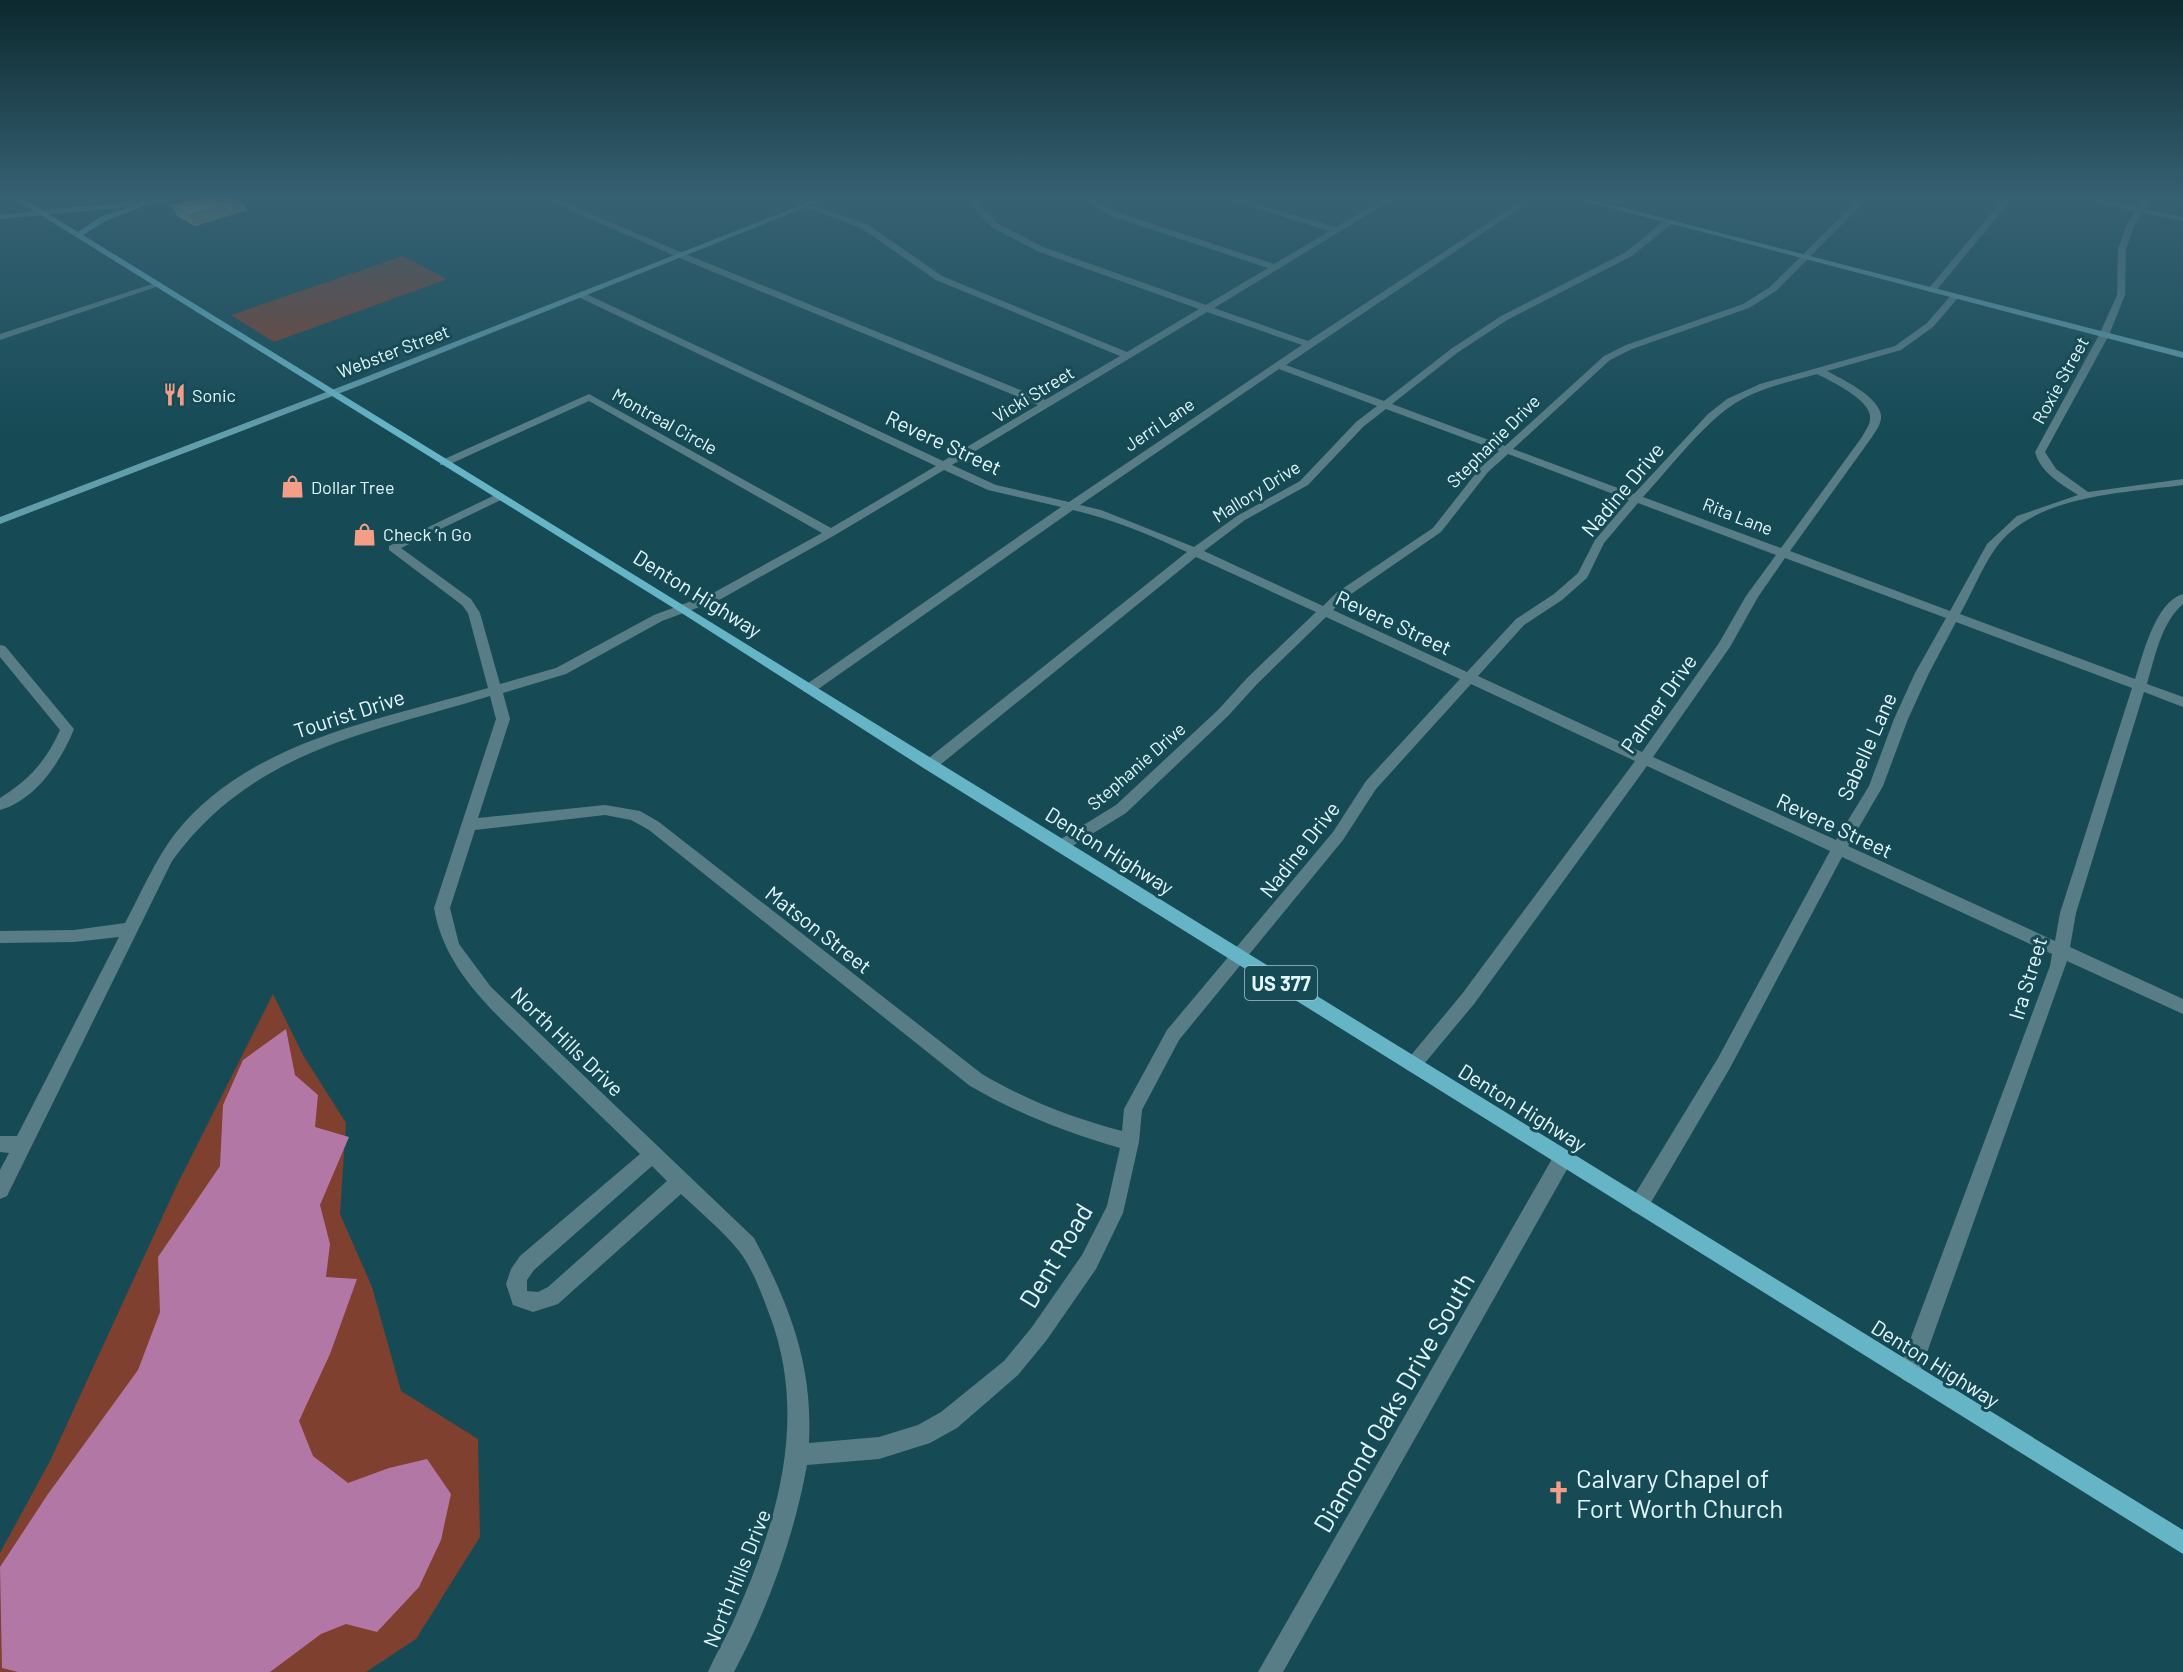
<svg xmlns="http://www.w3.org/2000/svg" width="2183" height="1672" viewBox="0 0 2183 1672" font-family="Barlow,sans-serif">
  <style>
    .green { fill: #7f4030 }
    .water { fill: #b277a5 }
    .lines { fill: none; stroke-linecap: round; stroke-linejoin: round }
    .street { fill: #587d86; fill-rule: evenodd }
    .secondary { fill: #619dab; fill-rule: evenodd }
    .primary { fill: #66b5c7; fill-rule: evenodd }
    .wall { fill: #cdbb7c }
    .shaded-wall { fill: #a79965 }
    .building { fill: #eeda90; stroke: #a79965; stroke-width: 1.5 }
    .labels { text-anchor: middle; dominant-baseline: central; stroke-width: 6; stroke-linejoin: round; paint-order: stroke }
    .far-street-label { font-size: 18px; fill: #e3f8fd; stroke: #164b56 }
    .far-poi-label { font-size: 18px; fill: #e3f8fd; stroke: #164b56; text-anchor: start }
    .shield { fill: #164b56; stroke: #a6c4cb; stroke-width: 1.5 }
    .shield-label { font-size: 20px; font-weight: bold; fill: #e3f8fd }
    .street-label { font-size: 21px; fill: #e3f8fd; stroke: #164b56 }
    .near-street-label { font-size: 26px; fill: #e3f8fd; stroke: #164b56 }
    .near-poi-label { font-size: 26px; fill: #e3f8fd; stroke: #164b56; text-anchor: start }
  </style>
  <rect width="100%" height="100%" fill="#164b56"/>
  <path class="green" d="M403,256L447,279L274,342L231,315Z
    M273,994L303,1055L346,1123L340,1214L372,1287L401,1391L478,1439L480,1537L416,1639L366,1672H0V1553L50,1461L177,1185Z"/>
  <path class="water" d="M286,1029L295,1075L318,1095L315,1127L349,1137L320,1205L330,1244L326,1277L357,1279L330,1354L299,1421L313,1456L348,1483L389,1468L427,1459L451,1494L441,1540L419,1587L377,1632L346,1624L321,1634L270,1672H18L2,1668L0,1567L48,1494L138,1370L160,1312L158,1257L220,1166L223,1105L243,1060Z"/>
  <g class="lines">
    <path class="street" d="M539,196H549L683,253L1045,400L1120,356L936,280L861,228L804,207V203L867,224L942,276L1127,352L1199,309L1037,251L991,227L964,196H972L997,223L1043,247L1206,305L1268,268L1114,217L1078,196H1087L1120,213L1274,264L1330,231L1216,196H1227L1336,227L1389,196H1398L1214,308L1308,341L1529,196H1538L1286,365L1384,401L1451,349L1501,316L1626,252L1665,220H1671V224L1632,256L1507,320L1457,353L1392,404L1505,446L1604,356L1626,345L1743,304L1770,287L1862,196H1870L1776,291L1749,308L1632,349L1610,360L1513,449L1634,494L1708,414L1727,399L1760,384L1895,346L1927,323L1952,294H1958V298L1933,327L1901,350L1827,371C1842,379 1878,396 1881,415C1882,423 1876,431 1872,437L1790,551L1950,611L1987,544L2017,516L2078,495C2060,483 2041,473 2035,452L2099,335L2117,295L2118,249L2126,226L2135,211L2071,196H2084L2138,207L2145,196H2153L2145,209L2183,217V221L2142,213L2134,226L2126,249L2125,295L2109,335L2045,452L2056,469L2088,492L2183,479V485C2124,493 2032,495 1995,549C1981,569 1972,593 1960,614L2135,679C2143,655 2155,602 2183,594V604C2161,623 2155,657 2147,684L2183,697V707L2144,692L2076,913L2070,947L2183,999V1014L2067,961L1920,1372L1916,1379L1909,1383L1902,1379L1898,1372L2050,966L2052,954L1842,857L1730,1068L1646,1211L1639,1214L1632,1211L1629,1205L1632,1199L1718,1058L1830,851L1647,766L1474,1004L1419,1070L1413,1073L1407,1070L1404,1065L1407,1060L1462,994L1635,761L1471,684L1376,789L1343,840L1179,1040L1142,1110L1139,1142L1123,1213L1096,1269L1046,1341L1018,1375L957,1428L930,1443L879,1459L807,1465C794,1537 768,1608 734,1672H708C716,1653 728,1634 736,1615C778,1520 808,1418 770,1316C762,1295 753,1269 739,1251C722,1230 700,1212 681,1194L558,1304L533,1312L513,1305L506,1284L511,1269L520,1256L640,1154C608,1123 576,1092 544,1061C499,1016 445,974 434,908L496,719L490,696C369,733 251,751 172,861L7,1196L0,1199V1170L9,1153L0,1152V1136H17L119,937L74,942L0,943V931L74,930L125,923C141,893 154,862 174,835C247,741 380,720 488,688L468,613L462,605L389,550V546L495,495H503V499L401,548L471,599L480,613L500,684L556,668L654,615L713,593L822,533L589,401L448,465H440V461L589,394L831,528L936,466L578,297V293H584L943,461L1038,405L677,257ZM1207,312L1302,345L1069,502L996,485L952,465ZM1279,369L1377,406L1356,422L1300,481L1237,516L1194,547L1101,510L1080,505ZM1817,374C1831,381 1873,401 1870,419C1870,425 1865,431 1862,437L1781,548L1643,497C1669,469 1703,424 1734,404C1759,388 1789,382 1817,374ZM1386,409L1499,451L1480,468L1433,528L1336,593L1323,606L1204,551L1245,520L1308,485L1364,426ZM1508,454L1629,500L1595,540L1578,573L1554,594L1516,619L1467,672L1333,610L1344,599L1441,532L1488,472ZM944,470L988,490L1061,507L804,686L802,689L804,692H814L1073,510C1112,519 1150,535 1187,552L925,761L923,765L925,769H935L1196,557L1316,612L1248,677L1218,710L1116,805L1056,842L1053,846L1056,850H1066L1126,813L1228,716L1258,683L1326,617L1460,679L1366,781L1333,832L1167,1030L1124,1109L1122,1131C1072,1118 1026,1100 982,1074L659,822L640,811L605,805L478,818L510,719L503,693L566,674L662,621L721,599L835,535ZM1638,503L1776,555L1746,596L1719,643L1642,752L1478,676L1524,625L1562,600L1587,578L1604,543ZM1785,558L1946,618L1915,673L1894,719L1869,786L1836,840L1653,757L1730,647L1758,597ZM1956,622L2132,688L2060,913L2055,941L1848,846L1883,786L1908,719L1929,673ZM605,815L631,820L649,830L970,1086C1017,1113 1067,1133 1120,1148L1107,1206L1082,1255L1032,1327L1004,1361L941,1412L918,1425L879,1437L809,1443C813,1365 790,1306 754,1238L491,987L459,944L450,908L475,830ZM652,1166L667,1181L548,1287L538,1292L527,1291V1280L534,1270Z
      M2006,196H2014L1935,292H1929V288Z
      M155,283L162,285L0,340V334Z
      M0,645L5,646L74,729C61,761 36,800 0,810V798C28,781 47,760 60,730L0,657Z
      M1563,1149L1570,1152L1572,1158L1570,1164L1283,1672H1258L1556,1152Z"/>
    <path class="secondary" d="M181,196H198L141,206L0,219V215Z
      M824,196H834L369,382L0,524V517L363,378Z
      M1565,196H1577L2183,352V358Z"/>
    <path class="primary" d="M10,196H19L78,232L100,217L144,202V206L106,221L83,235L2183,1530V1554L925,769L680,612Z"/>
  </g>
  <path class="wall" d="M241,200L247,210L195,226L177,216L171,205Z"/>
  <path class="shaded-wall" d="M241,200L247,210L195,226L189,215Z"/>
  <path class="building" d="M204,196H234L241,200L189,215L171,205Z"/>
  <linearGradient id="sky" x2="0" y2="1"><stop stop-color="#0c292f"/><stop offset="0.46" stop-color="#366173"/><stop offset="1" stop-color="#366173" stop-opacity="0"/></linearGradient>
  <rect width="2183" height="430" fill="url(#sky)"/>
  <defs>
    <symbol id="restaurant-bare" viewBox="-9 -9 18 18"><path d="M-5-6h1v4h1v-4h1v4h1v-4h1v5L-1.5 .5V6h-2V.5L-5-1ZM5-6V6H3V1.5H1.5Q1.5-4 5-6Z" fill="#f49e88" stroke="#164b56" stroke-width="2.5" paint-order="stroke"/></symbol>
    <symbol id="shop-bare" viewBox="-9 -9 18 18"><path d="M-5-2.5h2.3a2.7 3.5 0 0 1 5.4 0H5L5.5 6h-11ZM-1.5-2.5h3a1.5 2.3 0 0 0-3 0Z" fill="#f49e88" stroke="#164b56" stroke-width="2.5" paint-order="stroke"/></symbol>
    <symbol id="church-bare" viewBox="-9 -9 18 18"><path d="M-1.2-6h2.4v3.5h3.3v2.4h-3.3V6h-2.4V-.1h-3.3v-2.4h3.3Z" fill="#f49e88" stroke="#164b56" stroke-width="2.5" paint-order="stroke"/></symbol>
  </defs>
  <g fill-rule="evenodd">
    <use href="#restaurant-bare" x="158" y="378" width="33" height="33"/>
    <use href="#shop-bare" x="276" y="470" width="33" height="33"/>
    <use href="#shop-bare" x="348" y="518" width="33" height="33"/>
    <use href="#church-bare" x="1542" y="1476" width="33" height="33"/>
  </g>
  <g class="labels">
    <g class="far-street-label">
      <text transform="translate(393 351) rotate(-21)">Webster Street</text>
      <text transform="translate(2060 380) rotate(-61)">Roxie Street</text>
      <text transform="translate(1033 394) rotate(-31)">Vicki Street</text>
      <text transform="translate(665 421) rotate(29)">Montreal Circle</text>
      <text transform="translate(1159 424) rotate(-34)">Jerri Lane</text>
      <text transform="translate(1493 441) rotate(-45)">Stephanie Drive</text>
      <text transform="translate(1256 491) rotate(-32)">Mallory Drive</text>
      <text transform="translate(1738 516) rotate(21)">Rita Lane</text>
      <text transform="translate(1136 766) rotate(-41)">Stephanie Drive</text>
    </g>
    <g class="far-poi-label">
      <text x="192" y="395">Sonic</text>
      <text x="311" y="487">Dollar Tree</text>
      <text x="383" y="534">Check ’n Go</text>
    </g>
    <rect class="shield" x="1245" y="966" width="72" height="34" rx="4.5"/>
    <g class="shield-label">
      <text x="1281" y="983">US 377</text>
    </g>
    <g class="street-label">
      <text transform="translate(944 442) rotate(25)">Revere Street</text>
      <text transform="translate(1622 489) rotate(-50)">Nadine Drive</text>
      <text transform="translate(698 593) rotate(32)">Denton Highway</text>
      <text transform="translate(1394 622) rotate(25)">Revere Street</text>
      <text transform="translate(1658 703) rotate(-55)">Palmer Drive</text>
      <text transform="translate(349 713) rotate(-18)">Tourist Drive</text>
      <text transform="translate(1866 746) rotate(-66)">Sabelle Lane</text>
      <text transform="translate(1835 825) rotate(25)">Revere Street</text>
      <text transform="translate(1299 849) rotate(-52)">Nadine Drive</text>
      <text transform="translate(1110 850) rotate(32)">Denton Highway</text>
      <text transform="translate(819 929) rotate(38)">Matson Street</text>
      <text transform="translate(2027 978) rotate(-73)">Ira Street</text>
      <text transform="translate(568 1041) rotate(44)">North Hills Drive</text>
      <text transform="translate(1523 1107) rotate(32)">Denton Highway</text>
      <text transform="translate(1936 1363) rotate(32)">Denton Highway</text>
      <text transform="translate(736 1578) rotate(-68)">North Hills Drive</text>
    </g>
    <g class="near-street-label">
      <text transform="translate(1055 1255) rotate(-59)">Dent Road</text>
      <text transform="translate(1393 1402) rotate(-60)">Diamond Oaks Drive South</text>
    </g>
    <g class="near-poi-label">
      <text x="1576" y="1477">Calvary Chapel of<tspan x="1576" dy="30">Fort Worth Church</tspan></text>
    </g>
  </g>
</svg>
